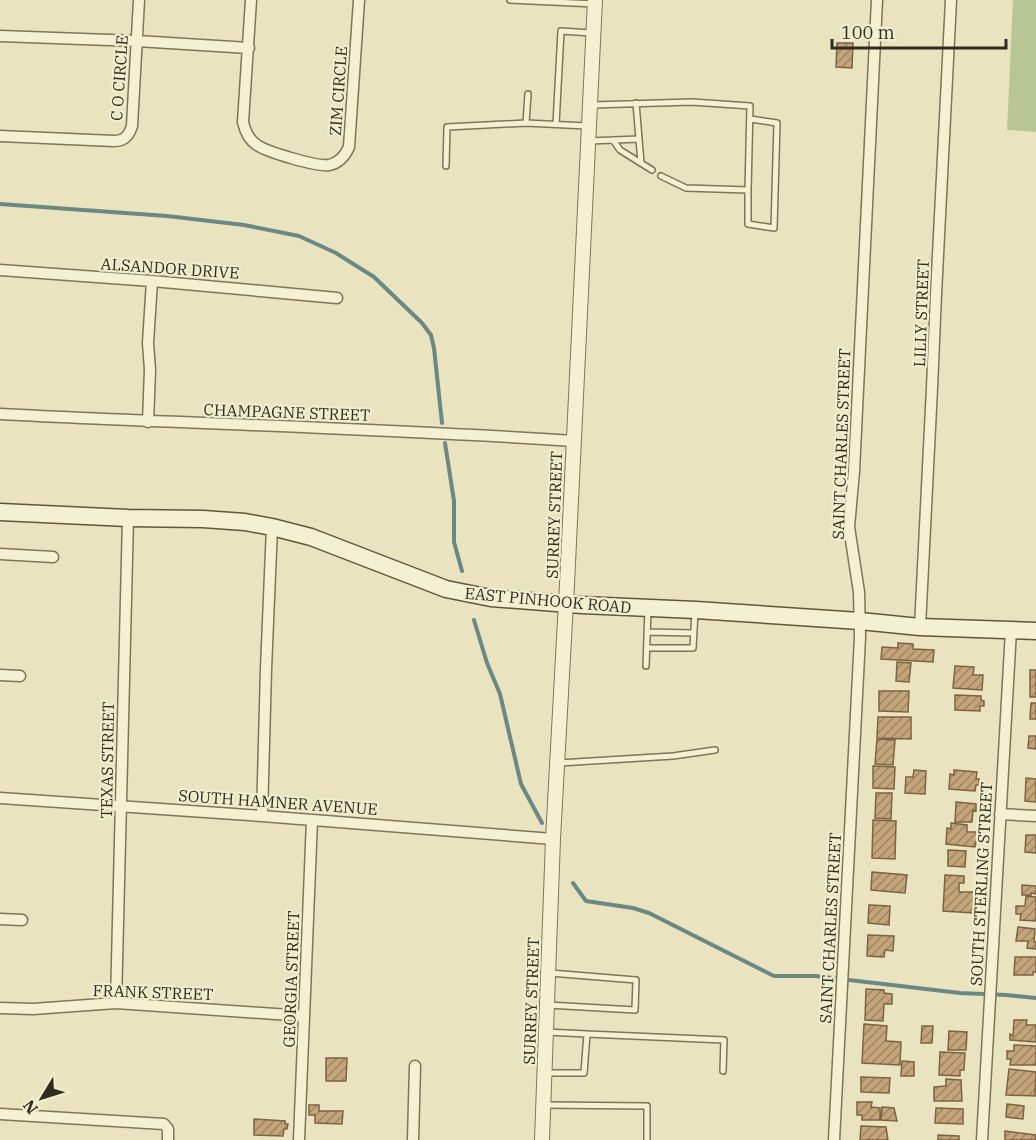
<svg xmlns="http://www.w3.org/2000/svg" width="1036" height="1140" viewBox="0 0 1036 1140" font-family="'IBM Plex Serif',serif">
  <style>
    .green { fill: #b8c696 }
    .lines { fill: none; stroke-linecap: round; stroke-linejoin: round }
    .stream { stroke: #6b8885; stroke-width: 4 }
    .building { fill: url(#building-hatch); stroke: #7d6342; stroke-width: 1.5 }
    .service-casing { stroke: #80745a; stroke-width: 8 }
    .minor-casing { stroke: #80745a; stroke-width: 13 }
    .tertiary-casing { stroke: #80745a; stroke-width: 16 }
    .secondary-casing { stroke: #62553d; stroke-width: 19 }
    .service { stroke: #f5f0d2; stroke-width: 5 }
    .minor { stroke: #f5f0d2; stroke-width: 10 }
    .tertiary { stroke: #f5f0d2; stroke-width: 14 }
    .secondary { stroke: #f5f0d2; stroke-width: 16 }
    .labels { text-anchor: middle; dominant-baseline: central; stroke-width: 4.5; stroke-linejoin: round; paint-order: stroke }
    .street-label { font-size: 16px; fill: #312a1d; stroke: #f1edcf }
  </style>
  <defs>
    <pattern id="building-hatch" width="6" height="6" patternUnits="userSpaceOnUse" patternTransform="scale(1.5)"><rect width="6" height="6" fill="#c4a479"/><path d="M-1 1l2-2M0 6l6-6M5 7l2-2" fill="none" stroke="#a08663"/></pattern>
  </defs>
  <rect width="100%" height="100%" fill="#e9e3c0"/>
  <path class="green" d="M1013,0H1036V132L1007,130Z"/>
  <g class="lines">
    <path class="stream" d="M0,204L167,216L244,225L299,236L336,253L374,277L422,323L431,335L434,348L442,423
      M445,443L454,501V542L462,571
      M474,620L487,663L500,694L521,784L542,823
      M573,883L586,901L633,908L649,913L774,976H815L960,993L1006,995L1036,998"/>
  </g>
  <path class="building" d="M837,43H853L852,68L836,67Z
    M898,643L913,644V649L934,650L933,662L881,659L882,647L898,648Z
    M897,662L911,663L909,682L896,681Z
    M955,666L974,667L973,675H983L982,690L953,688Z
    M1030,670H1036V697H1030Z
    M879,691H909L908,712L879,711Z
    M955,695L981,696V700L984,701V706H980V711L955,710Z
    M1031,703H1036V719H1030Z
    M878,717H911V739L877,738Z
    M1029,736H1036V749L1028,748Z
    M877,739L895,740L893,765L875,764Z
    M873,766L895,767L894,789L873,788Z
    M914,770L926,771L925,794L905,793L906,777H913Z
    M954,770L977,772L976,779H979V785H976L975,791L949,789L950,774L954,775Z
    M1026,778L1036,779V802L1025,801Z
    M876,793H892L891,819L875,818Z
    M956,802L976,804V811L973,810L972,822H955Z
    M873,820L896,821L895,859L872,858Z
    M951,823L967,825V832H978L975,847L946,844L947,828L951,829Z
    M1026,835H1036V853L1025,852Z
    M948,850L966,851L965,867L948,866Z
    M872,872L907,875L905,893L871,890Z
    M945,875L964,876V883H959V892H974L973,913L943,911Z
    M1022,885L1036,886V894L1031,893V895H1022Z
    M1026,896L1036,897V921L1020,920L1021,914H1016V906H1025Z
    M869,905L890,906L889,925L868,923Z
    M1018,927L1035,929L1034,942H1036V949L1027,948L1028,941H1016Z
    M868,935L894,936L893,951L885,950L884,957L867,956Z
    M1015,957H1036V972H1033V975H1014Z
    M866,989L884,990V993L892,994V1004H884L883,1021L865,1020Z
    M1014,1020H1027L1026,1025H1036V1042L1010,1040V1034L1013,1036Z
    M864,1024L887,1026L886,1041L901,1042L900,1065L862,1063Z
    M922,1026H933L932,1043H921Z
    M949,1031L967,1032L966,1050H948Z
    M1014,1045L1036,1046V1065H1010L1011,1059H1007V1051H1014Z
    M940,1052L965,1053L964,1070H960V1076L939,1075Z
    M326,1058H347L346,1081H326Z
    M902,1061L914,1062V1076H901Z
    M1009,1069L1036,1072L1035,1096L1006,1095Z
    M861,1077L890,1078L889,1093L861,1092Z
    M946,1079L961,1080L962,1101H934V1087L946,1086Z
    M857,1102H872L871,1107L880,1108V1120H862V1115H857Z
    M1007,1104L1024,1106L1023,1119L1006,1117Z
    M309,1105H319V1111H343L342,1124L315,1123V1115H309Z
    M882,1107L894,1108L897,1121L881,1120Z
    M936,1108L963,1109V1124L935,1123Z
    M254,1119L285,1121V1124H288L287,1129H284L283,1136L254,1135Z
    M861,1126L886,1127L888,1140H860Z
    M1005,1131L1036,1135L1035,1140H1005Z
    M938,1135L959,1136V1140H938Z"/>
  <g class="lines">
    <defs>
      <path id="service" d="M510,0L595,4
        M592,105L692,102L750,106L748,190L686,188L661,176
        M526,123L528,94
        M556,124L561,31L592,33
        M639,139L641,163
        M613,140L620,150L652,170
        M589,141L639,139L636,103
        M446,166L447,127L526,123L587,126
        M748,190V224L774,228L777,123L750,119
        M647,632L694,633
        M647,648H693L695,612
        M646,666L648,609
        M559,763L673,756L715,750
        M548,1005L635,1010L636,980L550,973
        M546,1032L587,1034
        M546,1073H584L587,1034L724,1040L723,1071
        M545,1105L647,1106V1140"/>
      <path id="minor" d="M251,0L243,122C245,131 249,140 257,145C267,152 317,167 329,165C339,163 345,156 349,147L359,0
        M0,36L137,41L249,48
        M0,136L114,141C125,141 129,135 132,126L139,0
        M0,270L152,281L337,298
        M0,414C191,424 382,428 573,441
        M148,422L150,370L148,343L152,281
        M0,554L53,557
        M920,627L932,388L936,294L951,0
        M0,675L20,676
        M0,798L262,816L553,839
        M1000,814L1036,816
        M262,816L266,669L272,527
        M0,919L22,920
        M116,1003L128,518
        M0,1008L33,1009L116,1003L304,1016
        M0,1114L164,1124L168,1129V1140
        M299,1140L312,820
        M413,1140L415,1066
        M834,1140L860,637L859,592L849,527L854,471L877,0
        M982,1140L1011,630"/>
      <path id="tertiary" d="M542,1140L553,839L567,584L595,0"/>
      <path id="secondary" d="M0,512L128,518L203,519L245,522L272,527L311,537L446,589L491,598L582,605L696,610L860,621L920,627L1036,631"/>
    </defs>
    <use href="#service" class="service-casing"/>
    <use href="#minor" class="minor-casing"/>
    <use href="#tertiary" class="tertiary-casing"/>
    <use href="#secondary" class="secondary-casing"/>
    <use href="#service" class="service"/>
    <use href="#minor" class="minor"/>
    <use href="#tertiary" class="tertiary"/>
    <use href="#secondary" class="secondary"/>
  </g>
  <g class="labels">
    <g class="street-label">
      <text transform="translate(119 78) rotate(-86)">C O CIRCLE</text>
      <text transform="translate(338 91) rotate(-86)">ZIM CIRCLE</text>
      <text transform="translate(170 268) rotate(4)">ALSANDOR DRIVE</text>
      <text transform="translate(921 313) rotate(-88)">LILLY STREET</text>
      <text transform="translate(287 412) rotate(2)">CHAMPAGNE STREET</text>
      <text transform="translate(841 444) rotate(-88)">SAINT CHARLES STREET</text>
      <text transform="translate(554 515) rotate(-88)">SURREY STREET</text>
      <text transform="translate(548 600) rotate(5)">EAST PINHOOK ROAD</text>
      <text transform="translate(107 760) rotate(-89)">TEXAS STREET</text>
      <text transform="translate(278 802) rotate(4)">SOUTH HAMNER AVENUE</text>
      <text transform="translate(981 884) rotate(-87)">SOUTH STERLING STREET</text>
      <text transform="translate(830 928) rotate(-87)">SAINT CHARLES STREET</text>
      <text transform="translate(291 979) rotate(-88)">GEORGIA STREET</text>
      <text transform="translate(153 992) rotate(2)">FRANK STREET</text>
      <text transform="translate(531 1001) rotate(-88)">SURREY STREET</text>
    </g>
  </g>
  <g transform="translate(42 1098) rotate(232)" stroke="#f1edcf" stroke-width="4.5" paint-order="stroke">
  <path d="M0-4.5L10 22L0 15L-10 22Z" fill="#312a1d"/>
  <text y="-9" font-size="16" font-weight="bold" text-anchor="middle" fill="#312a1d">N</text>
  </g>
  <path d="M832 39v9h174v-9" fill="none" stroke="#312a1d" stroke-width="3"/>
  <text x="841" y="39" font-size="18" fill="#312a1d" stroke="#f1edcf" stroke-width="4.5" paint-order="stroke">100 m</text>
</svg>
